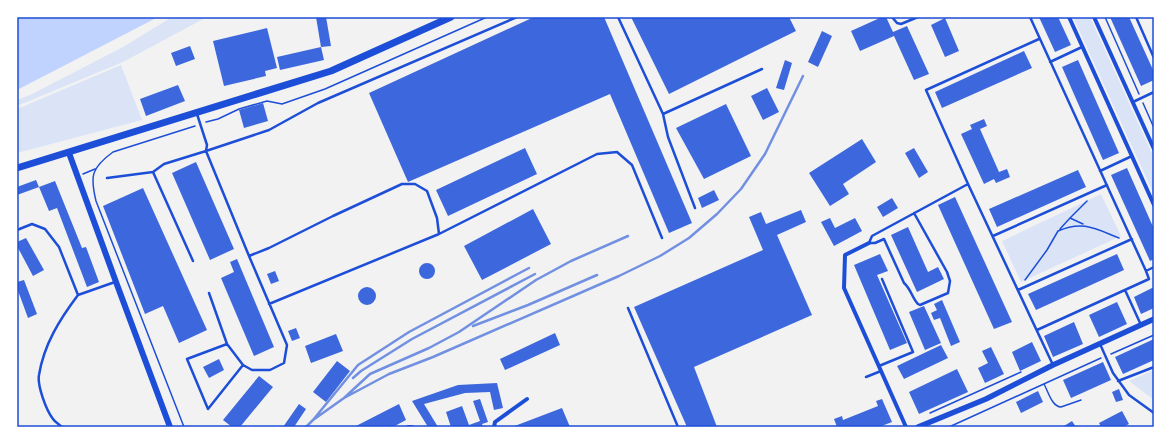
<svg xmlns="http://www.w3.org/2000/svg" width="1171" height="444" viewBox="0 0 1171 444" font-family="'Nunito Sans',sans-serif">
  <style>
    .green { fill: #dbe4f7 }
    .water { fill: #bfd3fe }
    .building { fill: #3d67dc }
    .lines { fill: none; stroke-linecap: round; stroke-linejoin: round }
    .path { stroke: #1d4ed8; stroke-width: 1.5 }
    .service { stroke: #1d4ed8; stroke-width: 2.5 }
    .minor { stroke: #1d4ed8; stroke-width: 4 }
    .tertiary { stroke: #1d4ed8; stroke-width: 5.5 }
    .secondary { stroke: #1d4ed8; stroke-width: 6 }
    .primary { stroke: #1d4ed8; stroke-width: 7 }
    .rail { stroke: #7290e2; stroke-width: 2.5 }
    .neatline { fill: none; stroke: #1d4ed8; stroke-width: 1.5 }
  </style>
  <rect width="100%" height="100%" fill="#f2f2f2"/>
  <path class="green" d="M172,17H207L123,62L17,106V100L32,94L123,47Z
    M1073,17H1090L1154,158V195Z
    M121,65L142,120L17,153V109Z
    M1101,194L1121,236L1021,282L1002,241Z
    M1154,370V400L1129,381Z"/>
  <path class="water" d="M17,17H158L17,90Z"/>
  <path class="building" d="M316,17H326L331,46L321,47Z
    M534,17H576L577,18L580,17H604L692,223L669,233L610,94L408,182L369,93Z
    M631,17H789L796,31L669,94Z
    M882,17H886L893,32L907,26L929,74L914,80L894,36L860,51L851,31Z
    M1039,17H1058L1071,45L1055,52Z
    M1110,17H1129L1154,72V80L1141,86Z
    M945,18L959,51L945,57L931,25Z
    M267,28L277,68L265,71L266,76L224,86L213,41Z
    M822,31L832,36L818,67L808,62Z
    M190,46L195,59L176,66L171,53Z
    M321,47L324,60L280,70L277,57Z
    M1024,51L1032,68L942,108L935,92Z
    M785,60L792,63L784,90L776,88Z
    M1078,60L1119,153L1103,160L1062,67Z
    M178,85L185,101L146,116L140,99Z
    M767,88L779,112L763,120L751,96Z
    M263,103L268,121L244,128L239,110Z
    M726,104L751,156L704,179L676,128Z
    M984,119L987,126L980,129L999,172L1007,169L1010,177L996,183L994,179L984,184L961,134L972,129L970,125Z
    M862,139L876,162L843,184L849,194L830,206L809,173Z
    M525,148L537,174L448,216L436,190Z
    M914,148L928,172L919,178L905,153Z
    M196,162L234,249L210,260L172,173Z
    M1127,168L1154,229V259L1150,261L1111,175Z
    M1078,170L1086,187L997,227L989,209Z
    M36,180L39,187L17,195V187Z
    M55,181L82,248L86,247L99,282L87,287L57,208L49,211L39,187Z
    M143,188L207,330L179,343L163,306L145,314L103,206Z
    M714,190L719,200L702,208L698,198Z
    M955,197L1012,322L994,329L938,205Z
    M892,198L898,208L883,217L877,207Z
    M533,209L551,244L482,280L464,246Z
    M801,210L806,222L777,235L812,315L694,367L717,427H687L634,307L763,250L749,217L761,212L766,224Z
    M830,218L835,228L855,218L862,231L834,246L821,222Z
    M908,227L928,272L938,267L944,279L917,292L891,235Z
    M26,238L44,270L33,276L17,246V242Z
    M880,254L888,271L877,275L907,343L890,350L854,265Z
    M1117,254L1124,270L1036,310L1028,294Z
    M237,259L274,347L254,356L221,278L234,272L230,262Z
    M419 271a8 8 0 1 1 16 0a8 8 0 1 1-16 0Z
    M275,271L279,281L271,284L267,274Z
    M24,280L37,314L28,318L17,288V282Z
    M358 296a9 9 0 1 1 18 0a9 9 0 1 1-18 0Z
    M1154,287V308L1141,314L1134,297Z
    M942,300L960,342L951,346L940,318L934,320L931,313L937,310L934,304Z
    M1117,302L1127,324L1099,337L1089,315Z
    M924,306L941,343L925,350L909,312Z
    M1074,322L1083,344L1053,357L1044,336Z
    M296,328L300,338L292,341L288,331Z
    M555,333L560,345L505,370L500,359Z
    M336,334L343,351L311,363L305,346Z
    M1154,339V360L1123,374L1115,357Z
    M1032,342L1041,361L1020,371L1012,352Z
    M941,345L948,358L904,379L897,366Z
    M991,347L1004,374L985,383L978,368L988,363L982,351Z
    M219,359L224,370L209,378L203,367Z
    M337,361L350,371L326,402L313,392Z
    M1103,362L1111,380L1071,398L1063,380Z
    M957,369L968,392L919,414L909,392Z
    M259,376L273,387L240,427H232L223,420Z
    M497,383L503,408L494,410L490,392L465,393L424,404L438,427H428L412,401L458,385Z
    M1119,389L1123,400L1116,402L1112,392Z
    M1038,391L1043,402L1021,413L1016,402Z
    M480,399L488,422L482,424L483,427H451L446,412L462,406L469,425L480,421L473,401Z
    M882,399L892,422L879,427H837L834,419L842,416L843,420L878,406L876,401Z
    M299,404L306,409L294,427H283Z
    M399,404L406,420L393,427H354Z
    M562,408L570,427H512Z
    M1122,411L1129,424L1123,427H1101L1099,423Z
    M1072,421L1076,427H1065L1064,426Z"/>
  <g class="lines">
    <path class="path" d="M1105,17L1139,94
      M1143,103L1154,128
      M206,122L218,119L239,109L267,101L282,104L325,89L487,17
      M83,174L95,169
      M1083,224L1070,218L1087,201
      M1060,229L1070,218
      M1025,280L1047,250L1058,231C1083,220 1096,229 1119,238
      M1111,354L1154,335
      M1044,384C1048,391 1052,407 1061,407L1081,400
      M930,413L1021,372
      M184,427L96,201C90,176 91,168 113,152L195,126
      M949,427L1101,358"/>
    <path class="service" d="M618,17L663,114L762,69
      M892,17L897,23L901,24L918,17
      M1030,17L1146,271
      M1136,17L1154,58
      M1039,39L926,90L968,184L1053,365
      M1050,62L1082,47
      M1133,102L1154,92
      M663,114L668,137L695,208
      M1100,171L1132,156
      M153,172L193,261
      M107,178L153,172L164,164L206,151L207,145L197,114
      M914,213L947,272L950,281L948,293L920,305L918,304C912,298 911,289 904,283L884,239L875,243H869L872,236C904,219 936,201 968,184
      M17,230L32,224L45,229L59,247L78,295L115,282
      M993,236L1107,185
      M249,256L206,151L269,130L318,103L517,17
      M1018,290L1132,239
      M1125,290L1141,325
      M209,293L227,344L243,365L252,370H270L284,363L287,345L249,256L269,248L333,216L402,184H415L427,191L437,218L439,234
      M269,304L439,234L597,154L617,152L632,165L662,238
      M628,308L678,427
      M1037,330L1149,279L1146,271L1154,267
      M227,344L187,359L208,409L243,365
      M1100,344L1113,373L1129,395L1154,413
      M879,366L913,352L882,279
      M866,377L881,371
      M1118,381L1154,367
      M62,427C59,424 55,422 53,419C46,410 37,385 39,375C44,344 60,319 78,295"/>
    <path class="minor" d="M1069,17L1154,205
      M1094,17L1154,149
      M869,243L845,255L844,288L906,427
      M408,427H412
      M494,427L495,422L527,399"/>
    <path class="tertiary" d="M918,427L986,399L1053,365L1154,319"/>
    <path class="secondary" d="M69,153L116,282L170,427"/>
    <path class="primary" d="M17,168L331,71L451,17"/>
    <path class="rail" d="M473,326L528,305L597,275
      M353,378L361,371L412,339L535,274
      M344,398L389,374L433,357L619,276L660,256L689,238L717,214L741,189L765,154L803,76
      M313,420L344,398L370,374L429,348L459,332L536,280L571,261L628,236
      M306,427L313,420L358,365L409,332L529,268"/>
  </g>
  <rect width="1171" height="444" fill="none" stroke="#ffffff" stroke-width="36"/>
  <rect x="18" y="18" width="1135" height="408" class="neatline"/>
</svg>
